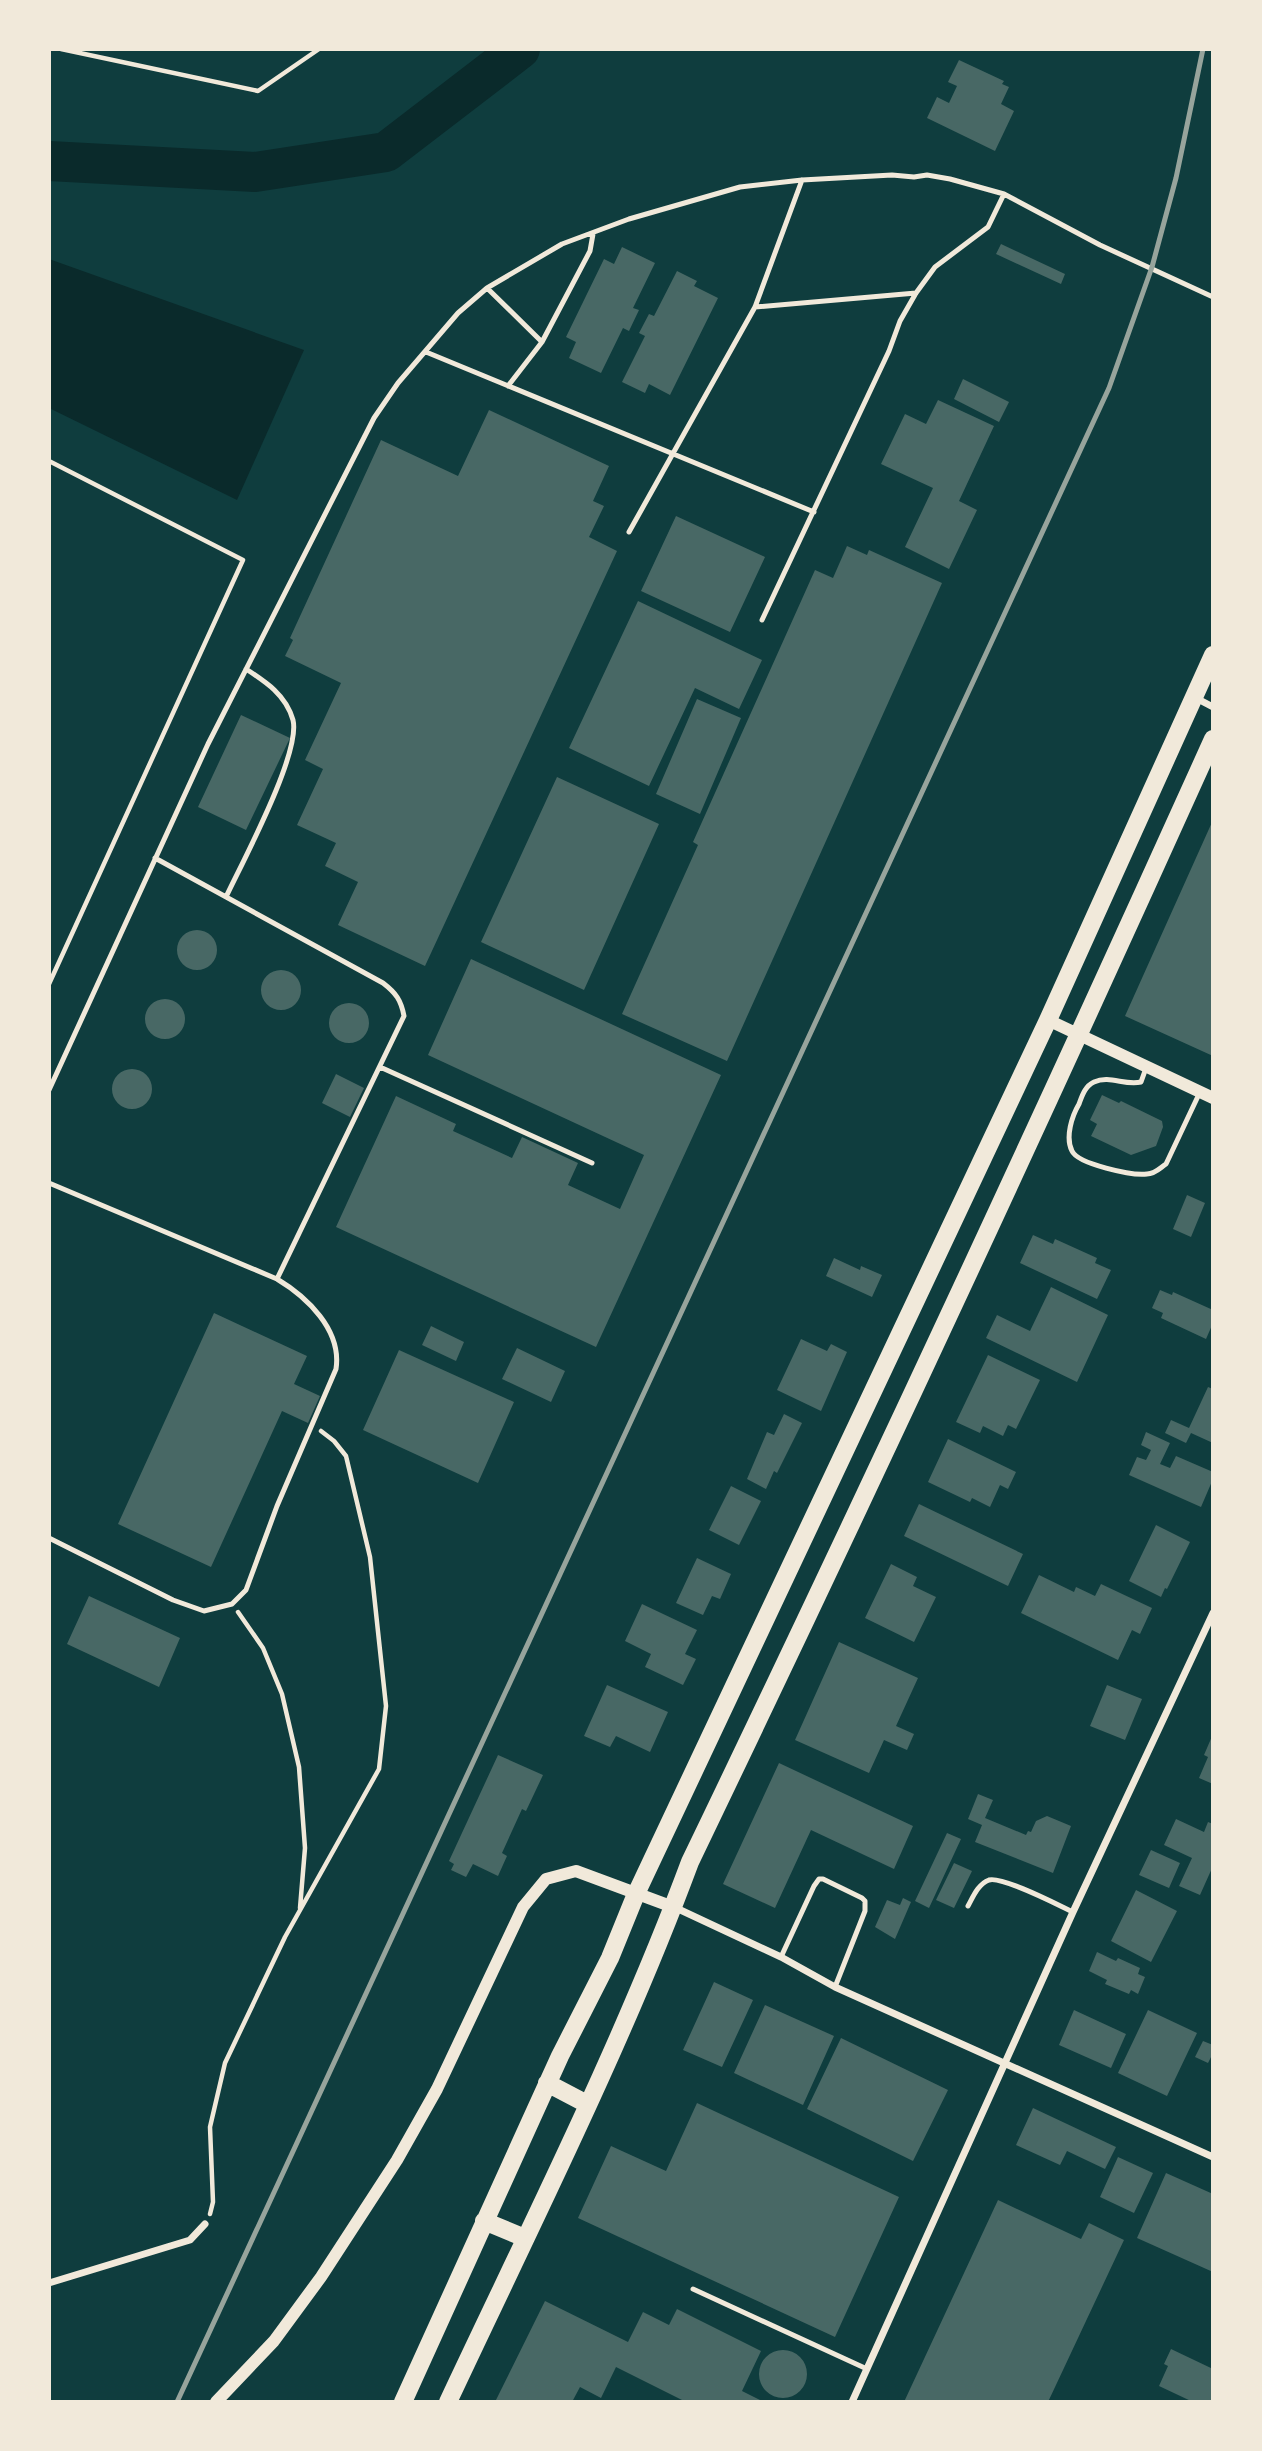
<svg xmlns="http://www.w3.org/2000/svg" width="1262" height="2451" viewBox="0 0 1262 2451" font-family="Figtree,sans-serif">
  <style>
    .water { fill: #0a2a2b }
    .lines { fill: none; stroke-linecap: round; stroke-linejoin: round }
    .river { stroke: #0a2a2b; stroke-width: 40 }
    .building { fill: #486865 }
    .path { stroke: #f1e9da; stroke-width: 4.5 }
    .service { stroke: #f1e9da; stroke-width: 5 }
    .minor { stroke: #f1e9da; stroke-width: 7 }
    .tertiary { stroke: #f1e9da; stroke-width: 12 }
    .primary { stroke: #f1e9da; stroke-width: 18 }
    .rail { stroke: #97a49c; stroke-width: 5 }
  </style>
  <rect width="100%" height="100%" fill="#0f3d3e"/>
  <path class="water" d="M49,259L304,350L237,500L49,408Z"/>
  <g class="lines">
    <path class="river" d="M49,161L255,172L386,152L520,49"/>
  </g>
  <path class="building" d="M959,60L1004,81L1002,84L1009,87L1001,104L1014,111L995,151L927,118L937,97L949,103L957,86L948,82Z
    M1001,244L1065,274L1061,284L996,254Z
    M622,247L655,263L633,308L639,310L629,331L623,328L601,373L569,358L576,342L566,337L604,259L614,264Z
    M677,271L697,281L694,286L718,298L670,395L649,384L645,393L622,382L645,336L639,333L649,314L654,316Z
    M963,379L1009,402L999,422L954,399Z
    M938,400L994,426L959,501L977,510L949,569L905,547L933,488L881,464L905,414L926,424Z
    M489,410L609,466L593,501L604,506L589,537L617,551L425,966L338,925L358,882L325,866L336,843L297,825L323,769L305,760L341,683L285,656L293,640L290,638L381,440L458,476Z
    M676,516L765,557L730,632L641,591Z
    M847,546L867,555L869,550L942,583L727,1061L622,1014L698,845L693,842L815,570L833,578Z
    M638,601L762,660L739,709L695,688L649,786L569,748Z
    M697,699L741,718L700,814L656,794Z
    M241,715L290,738L246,830L198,807Z
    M557,777L659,824L584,990L481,942Z
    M1213,820V1056L1125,1016Z
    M177 950a20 20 0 1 1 40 0a20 20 0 1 1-40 0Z
    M471,959L721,1075L596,1347L336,1227L396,1096L456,1124L453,1131L512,1158L522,1137L578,1163L568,1185L620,1209L644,1155L428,1055Z
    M261 990a20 20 0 1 1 40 0a20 20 0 1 1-40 0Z
    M145 1019a20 20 0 1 1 40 0a20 20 0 1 1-40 0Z
    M329 1023a20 20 0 1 1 40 0a20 20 0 1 1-40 0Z
    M112 1089a20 20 0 1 1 40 0a20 20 0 1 1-40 0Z
    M336,1074L364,1088L350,1117L322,1103Z
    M1102,1095L1119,1103L1121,1101L1162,1121L1163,1127L1156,1146L1131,1155L1091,1136L1097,1124L1090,1120Z
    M1187,1195L1205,1203L1191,1237L1173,1229Z
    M1033,1235L1053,1244L1055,1239L1097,1258L1095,1263L1111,1270L1097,1299L1020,1263Z
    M834,1258L860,1270L861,1266L882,1275L872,1297L826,1276Z
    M1051,1287L1108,1315L1077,1382L986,1338L997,1315L1030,1331Z
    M1160,1290L1172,1295L1173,1292L1213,1310V1323L1206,1339L1161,1318L1163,1313L1152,1308Z
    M214,1313L307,1356L294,1384L320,1396L308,1423L282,1411L211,1567L118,1524Z
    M431,1326L464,1342L456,1361L422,1345Z
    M801,1339L827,1351L831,1344L847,1352L821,1411L777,1390Z
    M517,1348L565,1371L551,1402L502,1379Z
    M399,1350L514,1402L478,1483L363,1430Z
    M988,1355L1040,1380L1016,1429L1008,1425L1003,1436L983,1426L980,1433L956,1422Z
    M1208,1387L1213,1389V1443L1191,1433L1186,1443L1165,1433L1171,1420L1189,1428Z
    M784,1414L802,1423L777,1473L774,1471L766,1489L747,1479L767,1432L774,1435Z
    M1146,1432L1170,1443L1160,1464L1170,1468L1176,1456L1213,1472V1479L1201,1507L1129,1475L1137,1457L1146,1460L1151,1450L1141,1445Z
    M948,1439L1016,1472L1008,1489L1000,1485L990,1507L972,1498L970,1502L928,1482Z
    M731,1486L761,1501L739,1545L709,1530Z
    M919,1504L1023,1554L1008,1586L904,1536Z
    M1156,1525L1190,1542L1167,1589L1165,1588L1161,1597L1129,1581Z
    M697,1558L731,1574L720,1599L712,1596L703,1615L676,1603Z
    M891,1564L917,1577L913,1586L936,1597L914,1642L865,1618Z
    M1039,1575L1074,1592L1076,1587L1095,1596L1101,1584L1152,1608L1140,1634L1132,1630L1118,1660L1021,1613Z
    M89,1596L180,1638L159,1687L67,1644Z
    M642,1604L697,1630L685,1654L696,1659L683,1685L645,1667L651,1654L625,1641Z
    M839,1642L918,1678L896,1726L914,1734L907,1750L884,1740L869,1773L795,1740Z
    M607,1685L668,1712L650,1752L616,1736L610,1747L584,1736Z
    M1107,1685L1142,1699L1125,1740L1090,1726Z
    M1213,1734V1784L1199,1778L1208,1757L1204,1755Z
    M498,1755L543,1775L526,1811L522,1809L502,1853L507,1856L498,1876L473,1864L466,1877L451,1870L454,1864L449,1861Z
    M779,1763L913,1826L894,1869L811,1830L775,1908L723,1884Z
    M978,1794L993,1800L985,1818L1026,1835L1028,1831L1031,1832L1036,1821L1047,1816L1071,1826L1053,1873L975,1842L982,1825L968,1819Z
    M1176,1819L1204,1832L1208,1822L1213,1824V1866L1200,1895L1179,1886L1192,1858L1164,1845Z
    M947,1833L961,1839L929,1908L915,1901Z
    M1151,1850L1180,1863L1169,1888L1139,1875Z
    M954,1863L972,1871L954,1908L936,1900Z
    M1136,1890L1177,1911L1151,1962L1111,1941Z
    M903,1898L911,1902L895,1939L875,1927L887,1900L900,1905Z
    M1097,1952L1116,1961L1118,1958L1140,1968L1138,1974L1145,1977L1138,1994L1131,1990L1129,1994L1105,1984L1107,1980L1089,1971Z
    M714,1982L753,2000L722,2067L683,2050Z
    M765,2005L834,2036L803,2105L734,2073Z
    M1074,2010L1126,2034L1111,2068L1059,2045Z
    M1148,2010L1197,2033L1167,2096L1118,2073Z
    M841,2038L948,2090L913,2161L807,2109Z
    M1203,2041L1213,2045V2053L1208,2063L1195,2057Z
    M697,2103L899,2197L835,2337L578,2218L611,2146L666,2171Z
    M1033,2108L1116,2147L1105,2169L1067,2151L1060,2165L1016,2145Z
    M1118,2157L1153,2173L1134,2213L1100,2197Z
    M1166,2173L1213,2194V2272L1137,2238Z
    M998,2200L1081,2239L1089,2223L1124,2240L1048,2402H904Z
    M545,2301L628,2342L643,2312L669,2325L677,2309L761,2351L742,2391L764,2402H686L616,2367L601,2398L580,2387L572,2402H495Z
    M1171,2349L1213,2369V2402H1193L1159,2386L1168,2366L1164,2364Z
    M759 2374a24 24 0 1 1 48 0a24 24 0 1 1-48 0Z"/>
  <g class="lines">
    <path class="path" d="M61,49L258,91L319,49
      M49,461L243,560L49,984
      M238,1612L263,1648L282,1694L299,1767L305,1848L300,1908
      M210,2214L213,2202L210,2127L225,2063L285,1937L379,1769L386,1706L370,1557L346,1456L334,1441L321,1431"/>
    <path class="service" d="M487,288L542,342
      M755,307L916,293
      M426,352L814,512
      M508,386L542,342L590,251L593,234
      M629,532L755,307L802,180
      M762,620L889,351L900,321L916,293L935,267L988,227L1004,194
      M155,858L383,983C396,993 401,1000 404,1016L277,1279
      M226,897C243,861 301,753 293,720C286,695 266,682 246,669
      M380,1067L592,1163
      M1146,1068L1141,1082C1125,1086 1110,1075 1094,1082C1085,1086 1082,1096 1079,1104C1072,1116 1065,1137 1072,1151C1078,1164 1132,1176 1147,1174C1155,1174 1160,1168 1166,1164L1200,1092
      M49,1090L208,744L374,418L398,383L458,313L487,288L562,244L629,219L740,187L802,180L892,175L914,177L927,175L950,179L1004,194L1100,245L1213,297
      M49,1183L277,1279C307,1297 342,1330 336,1369L277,1506L246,1590L232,1604L204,1611L173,1600L49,1538
      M968,1906C973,1897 978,1884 989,1880C1002,1876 1058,1905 1073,1912
      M781,1957L814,1886L819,1879H823L862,1898L865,1901V1911L835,1987
      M693,2289L867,2369"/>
    <path class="minor" d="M1194,697L1213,707
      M674,1907L781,1957L835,1987L1213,2157
      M49,2283L190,2240L205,2224
      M852,2402L1073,1912L1213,1613"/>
    <path class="tertiary" d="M1048,1020L1213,1098
      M216,2402L274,2341L321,2277L397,2160L437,2089L523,1907L546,1879L576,1871L673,1907"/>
    <path class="primary" d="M547,2083L587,2104
      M484,2221L525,2238
      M403,2402L560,2056L610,1958L636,1894L1048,1020L1213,655
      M448,2402C531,2225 622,2045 690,1862C869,1490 1043,1116 1213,739"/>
    <path class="rail" d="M177,2402L1109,388L1152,267L1176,178L1203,49"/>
  </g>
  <rect width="1262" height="2451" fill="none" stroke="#f1e9da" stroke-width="102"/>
</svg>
